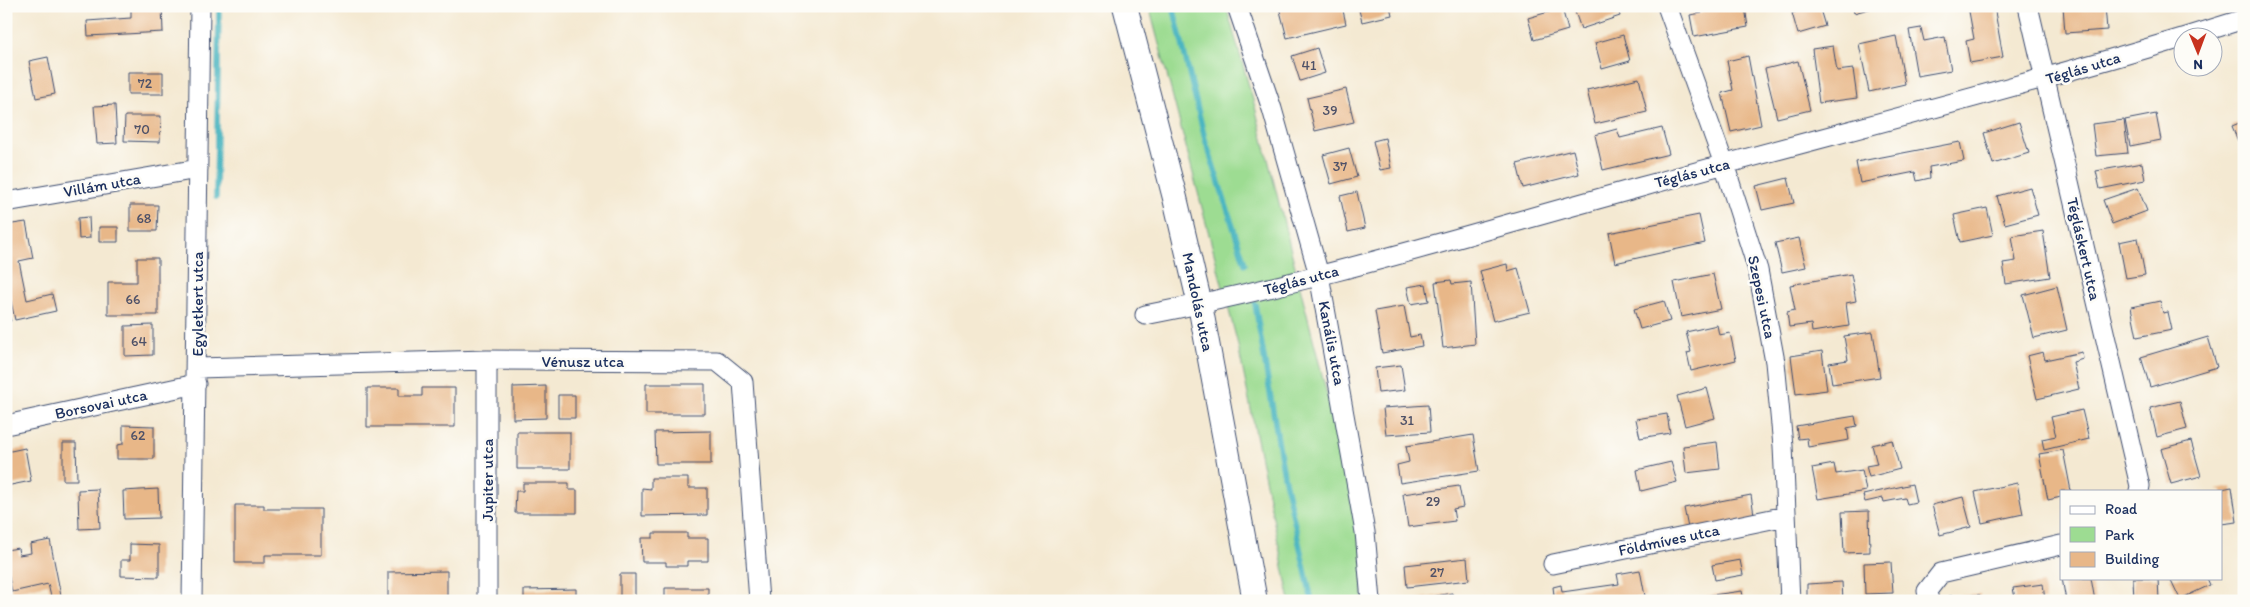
<svg xmlns="http://www.w3.org/2000/svg" width="2250" height="607" viewBox="0 0 2250 607" font-family="Itim,sans-serif">
  <style>
    .green { fill: #9ddc92; stroke: #5c8678 }
    .lines { fill: none; stroke-linecap: round; stroke-linejoin: round }
    .stream { stroke: #44b3bf; stroke-width: 5.5 }
    .building { fill: #e8b788 }
    .minor-casing { stroke: #3c4b6f; stroke-width: 21 }
    .tertiary-casing { stroke: #3c4b6f; stroke-width: 26 }
    .minor { stroke: #fff; stroke-width: 19 }
    .tertiary { stroke: #fff; stroke-width: 24 }
    .labels { text-anchor: middle; dominant-baseline: central; stroke-width: 5; stroke-linejoin: round; paint-order: stroke }
    .number-label { font-size: 14px; fill: #4e5168 }
    .street-label { font-size: 16px; fill: #1b2f5e; stroke: #fdfcf7 }
  </style>
  <rect width="100%" height="100%" fill="#fdfcf7"/>
  <filter id="ink" filterUnits="userSpaceOnUse"><feTurbulence type="fractalNoise" baseFrequency=".02" numOctaves="2"/><feDisplacementMap in="SourceGraphic" scale="10" xChannelSelector="R" yChannelSelector="G"/><feConvolveMatrix kernelMatrix="1 2 1 2 8 2 1 2 1" color-interpolation-filters="sRGB"/></filter>
  <filter id="wash" filterUnits="userSpaceOnUse"><feTurbulence type="fractalNoise" baseFrequency=".0096" numOctaves="4" result="noise"/><feDisplacementMap in="SourceGraphic" scale="20" xChannelSelector="R" yChannelSelector="G"/><feGaussianBlur stdDeviation="1.12" result="paint"/><feColorMatrix in="noise" values="0 0 0 0 0 0 0 0 0 0 0 0 0 0 0 0 0 1.4 0 .05"/><feComposite in="paint" operator="in"/></filter>
  <g filter="url(#wash)">
    <rect width="100%" height="100%" fill="#f4e9d2"/>
    <path class="green" d="M1149,6H1226L1255,107L1363,538V601H1290L1237,341Z"/>
    <g class="lines">
      <path class="stream" d="M1173,6L1205,139L1245,264
        M216,197L219,6
        M1255,304L1284,476L1312,601"/>
    </g>
    <g id="blocks">
      <path class="building" d="M131,6H162L163,32L88,36L87,21L131,18Z
        M1283,6H1342L1346,24L1287,38L1279,7Z
        M1358,6H1390L1392,15L1362,22Z
        M1573,6H1617L1620,16L1581,29Z
        M1701,6H1725V10L1745,7L1748,27L1694,37L1690,15L1702,13Z
        M1814,6H1819L1825,26L1798,34L1792,13Z
        M1852,6H1876V7L1854,13Z
        M1968,6H1994L2003,57L1970,63L1966,41L1974,39Z
        M2063,6H2105L2107,30L2065,33Z
        M1562,8L1568,30L1534,40L1528,18Z
        M1921,28L1924,41L1945,37L1951,70L1917,76L1909,30Z
        M1623,35L1630,61L1602,69L1595,43Z
        M1896,36L1905,84L1869,92L1859,44Z
        M1833,46L1837,71L1853,69L1857,98L1819,103L1812,49Z
        M1317,48L1325,73L1300,81L1292,56Z
        M1748,56L1761,125L1731,132L1722,93L1733,90L1727,61Z
        M48,57L55,94L36,98L29,61Z
        M1798,61L1810,110L1777,118L1765,69Z
        M128,72H163V94H128Z
        M1639,78L1647,112L1595,124L1587,90Z
        M1346,89L1354,122L1315,131L1307,98Z
        M115,105L117,143L97,144L94,106Z
        M2156,114L2161,140L2130,146L2125,120Z
        M125,116H161L160,142L124,141Z
        M2124,120L2128,153L2096,156L2092,124Z
        M2244,121V139L2238,141L2232,126Z
        M2019,122L2029,153L1993,164L1984,133Z
        M1662,128L1669,154L1603,170L1595,135L1617,129L1620,138Z
        M1385,138L1391,168L1380,170L1373,141Z
        M1960,142L1964,161L1929,167L1930,178L1917,181L1915,172L1860,183L1856,162Z
        M1349,148L1357,177L1331,184L1323,155Z
        M1573,150L1579,174L1523,188L1517,164Z
        M6,154L10,166H6Z
        M2142,163L2145,180L2100,189L2096,171Z
        M1788,178L1794,203L1762,210L1756,186Z
        M2030,187L2038,215L2005,224L1997,196Z
        M2138,188L2147,211L2112,224L2103,200Z
        M1357,192L1365,228L1348,232L1340,196Z
        M130,205H158L157,231H130Z
        M1987,208L1993,235L1960,242L1954,215Z
        M1699,215L1705,243L1615,263L1609,233Z
        M89,217L90,238L79,239L78,218Z
        M26,222L33,258L19,261L27,300L52,294L56,311L15,320L6,278V225Z
        M99,227H118V242H99Z
        M2043,231L2050,277L2006,284L2003,263L2016,261L2012,236Z
        M1799,238L1806,267L1782,272L1775,243Z
        M2138,238L2145,275L2126,278L2119,242Z
        M137,258H158V315H108V282H137Z
        M1507,264L1508,271L1518,268L1530,312L1493,321L1480,271Z
        M1713,274L1721,309L1681,317L1674,282Z
        M1851,274L1856,301L1846,303L1849,326L1812,332L1811,324L1789,327L1787,312L1795,310L1790,285Z
        M1451,280L1452,284L1471,282L1475,344L1443,348L1435,282Z
        M1426,284L1429,301L1411,304L1407,287Z
        M2057,286L2067,330L2034,338L2023,295Z
        M1664,301L1670,321L1640,329L1634,309Z
        M2160,301L2163,313L2168,312L2172,330L2137,337L2131,307Z
        M1404,306L1410,337L1420,335L1422,346L1382,353L1375,311Z
        M6,308L11,321L6,323Z
        M153,325V355L125,356V326Z
        M1717,325L1719,335L1730,333L1736,360L1691,371L1687,353L1691,352L1686,332Z
        M1873,332L1880,377L1832,384L1829,363L1848,360L1844,336Z
        M2208,337L2217,367L2150,387L2141,357Z
        M1822,351L1827,390L1796,394L1791,356Z
        M2043,352L2045,360L2082,352L2083,359L2073,362L2079,389L2037,399L2027,356Z
        M1401,365L1405,390L1378,393L1375,368Z
        M6,366L11,385L6,386Z
        M646,384H705V414H646Z
        M546,386V418L513,419V387Z
        M367,388H399V396H422V388H455V427H367Z
        M1707,388L1715,418L1685,426L1677,396Z
        M558,395H575V418H558Z
        M2180,401L2187,429L2157,437L2150,408Z
        M1428,405L1430,432L1386,435L1383,408Z
        M2082,410L2089,439L2044,450L2042,439L2056,436L2051,417Z
        M1667,414L1670,433L1640,438L1636,419Z
        M1855,416L1857,426L1847,428L1849,440L1808,447L1807,438L1798,439L1796,426Z
        M123,425L154,426V459H117V445L123,444Z
        M711,431V464H656L655,432Z
        M517,432H570V469H517Z
        M1473,435L1479,471L1400,483L1397,465L1409,462L1406,446Z
        M1892,440L1900,469L1869,477L1866,466L1877,464L1872,445Z
        M2191,441L2201,476L2171,484L2161,449Z
        M1717,442L1720,469L1686,473L1683,446Z
        M63,443H76L77,480H63Z
        M25,448L31,481L6,486V452Z
        M2063,450L2071,491H2061V497L2048,500L2039,454Z
        M1671,462L1677,482L1641,491L1637,470Z
        M1834,464L1836,474L1862,470L1866,491L1818,499L1812,468Z
        M651,478H688V488H707V515L642,516V488L651,489Z
        M523,483H569V490H577V513H515L516,491H523Z
        M2017,483L2023,514L1982,523L1975,492Z
        M1912,484L1916,502L1907,504L1905,498L1884,502L1883,498L1865,502L1863,495Z
        M1459,486L1463,507L1453,509L1455,521L1408,527L1403,494Z
        M2232,487L2237,522L2221,524V491L2216,490Z
        M98,489L100,528L79,529L78,490Z
        M158,489L159,518L124,519L123,491Z
        M1751,495L1755,521L1689,533L1684,508Z
        M1963,497L1971,527L1940,535L1932,505Z
        M235,505H264V509H321V555H265V563H235Z
        M1869,511L1870,552L1844,553L1842,512Z
        M653,533H687V538H708V561H687V566H666V562H642L641,538H653Z
        M50,540L62,601H52L48,584L12,592L6,563V550L18,548L19,555L31,553L30,544Z
        M130,544L159,545V577L121,576V560H130Z
        M1467,558L1469,580L1407,587L1405,565Z
        M1740,560L1743,575L1715,580L1712,565Z
        M1891,562L1893,593L1865,594L1864,563Z
        M1640,570L1645,596L1616,601H1544V597L1554,595L1553,587L1561,585L1562,592L1619,584L1617,574Z
        M447,571V601H388V572Z
        M620,574H635V599H620Z
        M2062,578H2091L2095,601H2066Z
        M2133,578H2158L2159,601H2134Z
        M2170,578H2207L2210,585L2180,599Z
        M1842,582L1843,601H1807V584Z
        M2043,584L2045,601H2009L2015,598L2013,588Z
        M665,588H708V601H665Z
        M576,589V601H524V590Z
        M1742,591L1744,601H1699L1698,597Z
        M1452,593L1453,601H1414V600Z
        M1980,595V601H1950L1949,596Z"/>
    </g>
  </g>
  <g filter="url(#ink)">
    <use href="#blocks" fill-opacity="0" stroke="#3c4b6f" stroke-width="1"/>
    <g class="lines">
      <defs>
        <path id="minor" d="M1237,6L1272,109L1319,275L1365,532L1371,601
          M1667,6L1724,164L1758,270L1775,362L1783,446L1790,601
          M2028,6L2140,486L2139,491
          M2183,38L2244,19
          M6,202L198,169
          M1145,315C1312,283 1476,232 1641,187C1822,137 2003,92 2182,38
          M487,360V601
          M197,368L487,360L717,361L743,382L759,601
          M6,425L196,384
          M1553,564L1786,516
          M192,601L200,6
          M1929,601L1927,591L1941,573L2061,545"/>
        <path id="tertiary" d="M1125,6L1175,198L1200,305L1255,601"/>
      </defs>
      <use href="#minor" class="minor-casing"/>
      <use href="#tertiary" class="tertiary-casing"/>
      <use href="#minor" class="minor"/>
      <use href="#tertiary" class="tertiary"/>
    </g>
  </g>
  <g class="labels">
    <g class="number-label">
      <text x="1309" y="65">41</text>
      <text x="145" y="83">72</text>
      <text x="1330" y="110">39</text>
      <text x="142" y="129">70</text>
      <text x="1340" y="166">37</text>
      <text x="144" y="218">68</text>
      <text x="133" y="299">66</text>
      <text x="139" y="341">64</text>
      <text x="1407" y="420">31</text>
      <text x="138" y="435">62</text>
      <text x="1433" y="501">29</text>
      <text x="1437" y="572">27</text>
    </g>
    <g class="street-label">
      <text transform="translate(2083 68) rotate(-17)">Téglás utca</text>
      <text transform="translate(1692 173) rotate(-15)">Téglás utca</text>
      <text transform="translate(102 185) rotate(-10)">Villám utca</text>
      <text transform="translate(2084 249) rotate(77)">Tégláskert utca</text>
      <text transform="translate(1301 280) rotate(-15)">Téglás utca</text>
      <text transform="translate(1762 297) rotate(78)">Szepesi utca</text>
      <text transform="translate(1198 302) rotate(78)">Mandolás utca</text>
      <text transform="translate(197 304) rotate(-90)">Egyletkert utca</text>
      <text transform="translate(1332 343) rotate(79)">Kanális utca</text>
      <text x="583" y="361">Vénusz utca</text>
      <text transform="translate(101 404) rotate(-12)">Borsovai utca</text>
      <text transform="translate(487 480) rotate(-90)">Jupiter utca</text>
      <text transform="translate(1669 540) rotate(-12)">Földmíves utca</text>
    </g>
  </g>
  <rect width="2250" height="607" fill="none" stroke="#fdfcf7" stroke-width="25"/>
  <rect x="2060" y="490" width="162" height="90" fill="#fdfcf7" stroke="#a3aaba"/>
  <rect x="2070" y="506" width="25" height="8" fill="#ffffff" stroke="#a3aaba"/>
  <text x="2105" y="514" font-size="15" fill="#1b2f5e">Road</text>
  <rect x="2070" y="527" width="25" height="15" fill="#9ddc92" stroke="#a3aaba"/>
  <text x="2105" y="540" font-size="15" fill="#1b2f5e">Park</text>
  <rect x="2070" y="552" width="25" height="15" fill="#e8b788" stroke="#a3aaba"/>
  <text x="2105" y="564" font-size="15" fill="#1b2f5e">Building</text>
  <g transform="translate(2198 52) rotate(179)"><circle r="24" fill="#fdfcf7" stroke="#a3aaba"/>
  <path d="M0-4L9 19L0 12L-9 19Z" fill="#c8321e"/>
  <text y="-8" font-size="14" font-weight="bold" text-anchor="middle" fill="#1b2f5e">N</text>
  </g>
</svg>
